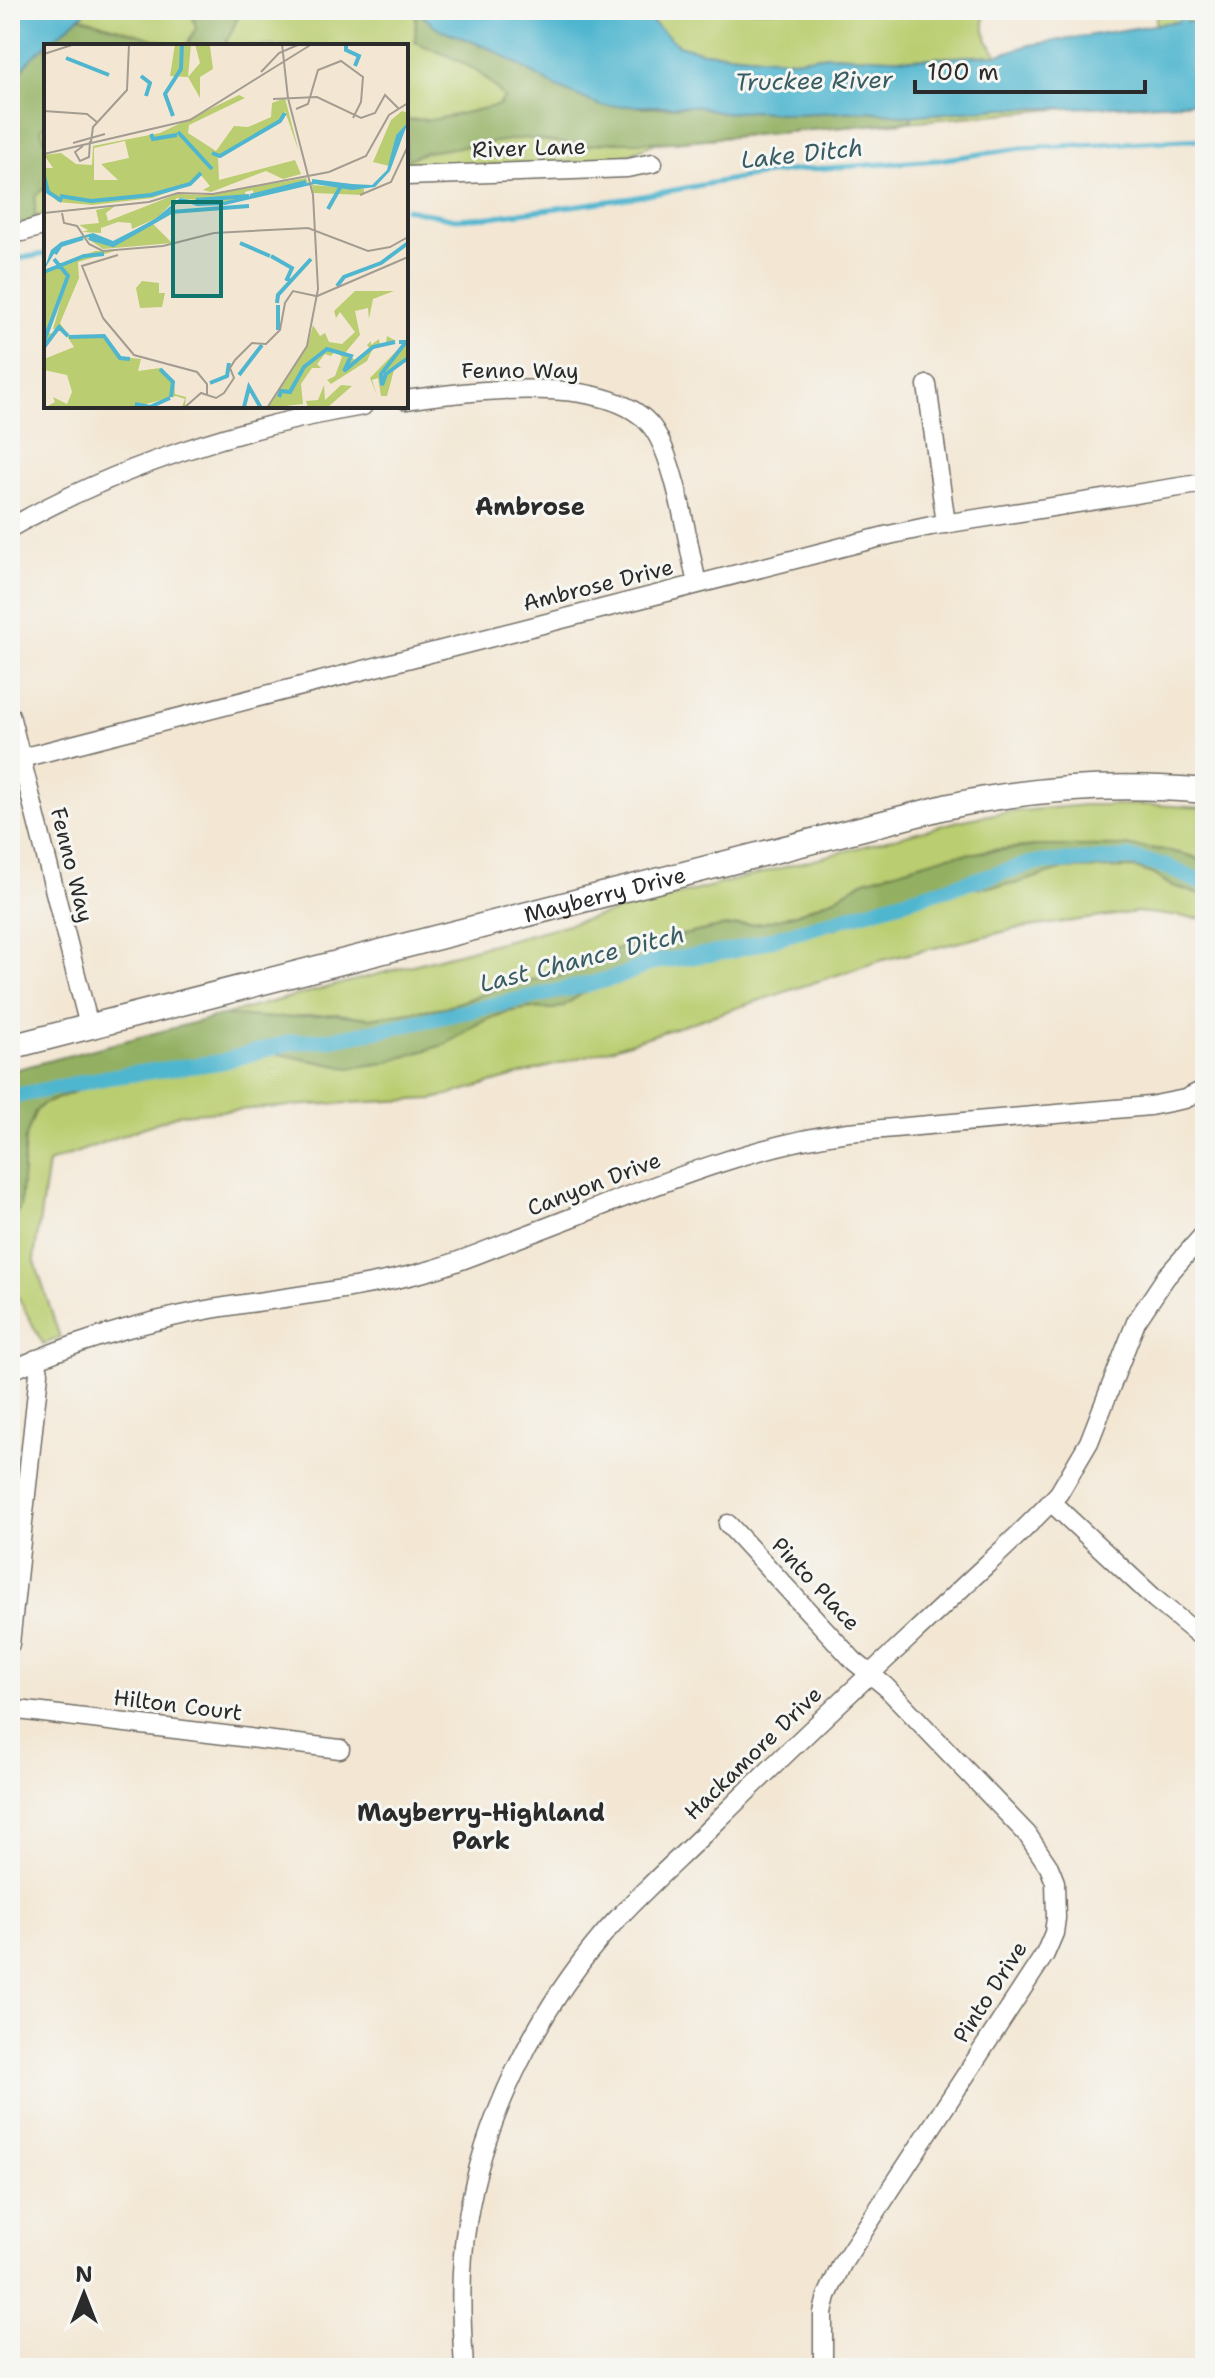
<svg xmlns="http://www.w3.org/2000/svg" width="1215" height="2378" viewBox="0 0 1215 2378" font-family="'Shantell Sans',sans-serif">
  <style>
    .green { fill: #bacd70; stroke: #727c4e; stroke-width: 2 }
    .forest { fill: #93b062; stroke: #5f6e46; stroke-width: 2 }
    .water { fill: #50b6cf; stroke: #3e707d; stroke-width: 2 }
    .lines { fill: none; stroke-linecap: round; stroke-linejoin: round }
    .stream { stroke: #50b6cf; stroke-width: 5 }
    .canal { stroke: #50b6cf; stroke-width: 16 }
    .minor-casing { stroke: #716d66; stroke-width: 21 }
    .major-casing { stroke: #716d66; stroke-width: 27 }
    .minor { stroke: #fff; stroke-width: 18 }
    .major { stroke: #fff; stroke-width: 24 }
    .labels { text-anchor: middle; dominant-baseline: central; stroke-width: 6; stroke-linejoin: round; paint-order: stroke }
    .street-label { font-size: 22px; fill: #2b2b2b; stroke: #f6f6f2 }
    .water-label { font-size: 24px; font-style: italic; fill: #385c64; stroke: #f6f6f2 }
    .neighbourhood-label { font-size: 24px; font-weight: bold; fill: #2b2b2b; stroke: #f6f6f2 }
    .inset-river { fill: none; stroke: #50b6cf; stroke-width: 4 }
    .inset-road { fill: none; stroke: #a39c90; stroke-width: 2 }
    .view { fill: #0f766e; fill-opacity: 0.15; stroke: #0f766e; stroke-width: 4 }
    .inset-edge { fill: none; stroke: #2b2b2b; stroke-width: 4 }
  </style>
  <rect width="100%" height="100%" fill="#f6f6f2"/>
  <filter id="ink" filterUnits="userSpaceOnUse"><feTurbulence type="fractalNoise" baseFrequency=".0125" numOctaves="2"/><feDisplacementMap in="SourceGraphic" scale="16" xChannelSelector="R" yChannelSelector="G"/><feConvolveMatrix kernelMatrix="1 2 1 2 8 2 1 2 1" color-interpolation-filters="sRGB"/></filter>
  <filter id="wash" filterUnits="userSpaceOnUse"><feTurbulence type="fractalNoise" baseFrequency=".006" numOctaves="4" result="noise"/><feDisplacementMap in="SourceGraphic" scale="32" xChannelSelector="R" yChannelSelector="G"/><feGaussianBlur stdDeviation="1.8" result="paint"/><feColorMatrix in="noise" values="0 0 0 0 0 0 0 0 0 0 0 0 0 0 0 0 0 1.4 0 .05"/><feComposite in="paint" operator="in"/></filter>
  <g filter="url(#wash)">
    <rect width="100%" height="100%" fill="#f3e7d4"/>
    <path class="green" d="M88,10H417L435,27L459,35L557,87L698,106L722,113L827,111L911,116L1001,108H1069L670,142L655,143L612,161L406,169V46H46V214L37,216L35,220L10,227V86L31,57Z
      M639,10H991L983,20L987,41L998,55L911,59L828,55L794,60L703,52L677,45Z
      M1156,10H1205V28L1194,22L1156,24Z
      M1085,805H1156L1205,808V862L1192,856L1159,849L1037,846L988,850L865,880L835,898L796,914L763,923L720,927L609,951L558,977L521,981L446,1007L369,1018L336,1014L275,1018L223,1015L959,821L999,813Z
      M1064,868H1136L1155,875L1170,885L1205,896V919L1137,912L1015,929L883,960L614,1048L434,1099L307,1105L180,1114L48,1163L34,1259L60,1338L43,1344L10,1282V1215H15L20,1207L25,1139L35,1112L43,1104L92,1085L153,1073L243,1061L274,1053L349,1068L384,1063L446,1044L479,1023L506,1012L530,1008L553,1009L562,1007L583,993L658,966L739,954L802,933L833,929L924,897L963,889L1015,884Z"/>
    <path class="forest" d="M188,10H242L226,42L227,46H186L196,28L192,13Z
      M416,10L435,27L491,49L557,87L644,108L698,106L722,113L755,111L794,114L867,111L911,116L912,121L670,142H612L584,146L524,138L426,152L406,160V120L437,119L499,105L504,98C479,65 452,58 415,42Z
      M79,17L177,46H46V124L41,129L46,145V187L35,196V220L10,227V86L31,57Z
      M1037,846C1089,847 1157,840 1205,862V896L1170,885L1155,875L1136,868L1064,869L1015,884L963,889L924,897L833,929L802,933L739,954L658,966L583,993L562,1007L553,1009L530,1008L506,1012L479,1023L446,1044L384,1063L349,1068L274,1053L243,1061L153,1073L92,1085L43,1104L35,1112L25,1139L20,1207L15,1215H10V1071L223,1015L275,1018L336,1014L369,1018L446,1007L521,981L558,977L609,951L720,927L763,923L796,914L835,898L865,880L947,856Z"/>
    <path class="water" d="M10,10H88L32,57L10,86Z
      M417,10H639L678,45L703,52L794,60L828,55L911,59L998,55L1030,45L1172,22H1194L1205,28V102L1069,108H1001L911,116L867,111L794,114L755,111L722,113L698,106H601L557,87L491,49L435,27Z"/>
    <g class="lines">
      <path class="stream" d="M1178,10L1182,22
        M406,209L455,219L490,217L631,198L745,177L797,170L938,160L1022,148L1205,139
        M10,260L46,254"/>
      <path class="canal" d="M10,1097L109,1077L220,1062L292,1042L327,1040L381,1030L590,984L621,976L653,962L731,951L1034,863L1131,858L1165,866L1205,884"/>
    </g>
  </g>
  <g filter="url(#ink)">
    <g class="lines">
      <defs>
        <path id="minor" d="M406,176L627,168L653,163
          M22,232L46,225
          M927,385L946,524
          M406,400C467,391 610,372 652,427C675,457 688,544 697,584
          M10,528C115,467 243,426 363,406
          M10,715L89,1026
          M10,761L889,535L931,526L1205,483
          M10,1371C73,1342 138,1323 206,1310C280,1297 355,1291 428,1271C457,1263 485,1251 513,1240C619,1201 736,1147 848,1132L1150,1106L1185,1099L1205,1089
          M1051,1502L1155,1599L1205,1640
          M728,1524L854,1661L885,1686L1027,1834L1049,1867L1055,1882L1056,1918L1054,1933L1045,1954L842,2264L827,2296L823,2313V2368
          M10,1644L39,1373L36,1359
          M10,1709L340,1749
          M464,2368C461,2320 459,2270 467,2223C482,2121 536,2014 602,1936C636,1896 677,1861 714,1824C789,1749 868,1676 946,1603C983,1567 1024,1532 1059,1493L1089,1442L1136,1322L1166,1277L1205,1233"/>
        <g id="major">
          <path id="s1" d="M10,1047L945,807C1031,788 1117,783 1205,791"/>
        </g>
      </defs>
      <use href="#minor" class="minor-casing"/>
      <use href="#major" class="major-casing"/>
      <use href="#minor" class="minor"/>
      <use href="#major" class="major"/>
    </g>
  </g>
  <g class="labels">
    <g class="street-label">
      <text transform="translate(529 148) rotate(-2)">River Lane</text>
      <text x="520" y="370">Fenno Way</text>
      <text transform="translate(598 585) rotate(-14)">Ambrose Drive</text>
      <text transform="translate(72 865) rotate(76)">Fenno Way</text>
      <text stroke="none"><textPath href="#s1" startOffset="614">Mayberry Drive</textPath></text>
      <text transform="translate(594 1184) rotate(-21)">Canyon Drive</text>
      <text transform="translate(816 1584) rotate(47)">Pinto Place</text>
      <text transform="translate(178 1705) rotate(7)">Hilton Court</text>
      <text transform="translate(753 1753) rotate(-44)">Hackamore Drive</text>
      <text transform="translate(990 1992) rotate(-57)">Pinto Drive</text>
    </g>
    <g class="water-label">
      <text transform="translate(814 81) rotate(-1)">Truckee River</text>
      <text transform="translate(802 154) rotate(-6)">Lake Ditch</text>
      <text transform="translate(582 959) rotate(-14)">Last Chance Ditch</text>
    </g>
    <g class="neighbourhood-label">
      <text x="530" y="507">Ambrose</text>
      <text x="481" y="1813">Mayberry-Highland<tspan x="481" dy="28">Park</tspan></text>
    </g>
  </g>
  <g transform="translate(44 44)">
    <rect width="364" height="364" fill="#f3e7d4"/>
    <path d="M131,0H147L144,33L156,19L151,0L166,2L169,25L156,33V54L144,33L126,32ZM195,51L201,54L145,81L144,89L172,107L190,82L204,83L227,73L228,59L241,54L255,108L241,67L236,77L174,112L175,136L251,116L257,130L239,135L222,127L167,148L159,146L166,142L156,130L146,140L108,154L48,161L14,158L0,143V124H9L0,111L17,109L32,120L48,121L49,102L116,89ZM81,97L85,114L57,120L74,136H50V104ZM358,67L364,69V78L352,91L345,122L329,118L347,76ZM262,134L264,139L210,154L209,146L201,148L202,152L184,159L133,154L113,174L88,185L87,179L74,178L57,184V189L38,188L44,186L35,181L55,179L52,166L71,162L62,169L64,177L133,150L158,151ZM268,141L320,145V151L269,149ZM109,180L128,199L59,205L41,193L68,200ZM74,206L34,218L35,234L16,279L25,292H60L77,313L97,315L94,327L116,324L130,337L131,350L142,353L141,362L138,364H132L138,363L141,355L132,352L88,364H0L11,358L9,353L23,360L28,348L23,331L0,326V315L30,303L19,286L9,285L18,253L2,288L8,290L3,297L0,290V226L51,207ZM98,237L115,239V249H121L118,263L96,264L92,244ZM311,247H350L329,255L325,275L324,264L311,267L316,291L301,309L314,318L327,306L323,301L327,297V301L335,295L336,301L342,299L343,292L352,297L329,304L323,317L287,340L283,336L291,332L298,313L291,307L287,312L281,310L273,320L277,324H268L257,340L259,360L224,364L263,303L269,281L276,292L281,289L285,298L298,300L311,288L296,268L292,274L290,267ZM355,297H360L364,300V315L350,326L343,352H337L334,334L328,336L333,351L326,334L361,298ZM280,341L281,356L297,341L308,342L284,363L264,364L262,357L274,356Z" fill="#bacd70" fill-rule="evenodd"/>
    <path d="M364,78L346,127L331,143L308,146L271,140L181,161L153,162L136,156L119,174L70,200L44,193L16,200L0,226L7,206L17,198L49,189L69,197L110,176L136,154L169,160L268,138L328,141L343,126L352,91Z" fill="#50b6cf"/>
    <path class="inset-river" d="M302,0V6L315,12L311,22M22,14L65,31M97,32L106,39L102,52M129,72L121,50L137,25L138,0M134,88L168,125M107,90L109,95L133,91M168,109L176,112L236,77L241,69M0,132L4,148L18,157M268,137L307,142M16,152L47,157L107,151L146,140L157,129M206,152L262,138M152,156L205,152M284,165L297,142M45,194L69,201L127,168L205,162M196,199L226,212M11,210L17,201L39,194M227,212L248,224L243,235L247,237M0,228L40,212L60,210M293,242L300,233L337,219L364,199M233,259L234,251L267,215M234,286V261M25,293L60,292L76,314L86,315M0,297L24,232L10,215M355,298H362L337,330L338,341L342,330L364,314M0,303L15,283L24,292M116,325L129,338L127,353M195,331L218,301M166,339L183,332L185,319M235,353L237,347L246,348L260,323L283,305L307,312L300,327L329,303L351,298M91,360L106,363L126,354M200,363L205,343L217,364"/>
    <path class="inset-road" d="M0,10L31,0M217,28L235,9L256,0M229,55L273,53L317,74L331,69L341,51L355,65M252,65L264,60L274,26L297,17L319,33L317,58L309,74M0,67L43,70L54,79M47,98L49,83L83,46L85,0M29,99L61,90M39,102L31,108L36,117L45,113L46,97M0,110L146,76L268,0M316,151L347,138L364,102M0,169L105,158L134,149L169,150L285,128L322,112L345,71L364,59M18,169L20,179L33,182L45,200L59,207L119,202L170,189L264,184L324,207L346,203L364,193M271,253L364,213M59,274L90,311L153,328L163,340V350M59,274L38,222L74,211M140,364L157,349L172,354L180,349L190,334L186,324L191,316L208,299L222,300L236,286L241,259L249,247L272,252M223,364L263,302L274,245L269,151L244,54L238,0"/>
    <path class="view" d="M129,158H177V252H129Z"/>
    <rect width="364" height="364" class="inset-edge"/>
  </g>
  <rect width="1215" height="2378" fill="none" stroke="#f6f6f2" stroke-width="40"/>
  <g transform="translate(84 2294)" stroke="#f6f6f2" stroke-width="6" paint-order="stroke">
  <path d="M0-6L14 30L0 20L-14 30Z" fill="#2b2b2b"/>
  <text y="-12" font-size="22" font-weight="bold" text-anchor="middle" fill="#2b2b2b">N</text>
  </g>
  <path d="M915 80v12h230v-12" fill="none" stroke="#2b2b2b" stroke-width="4"/>
  <text x="927" y="80" font-size="24" fill="#2b2b2b" stroke="#f6f6f2" stroke-width="6" paint-order="stroke">100 m</text>
</svg>
